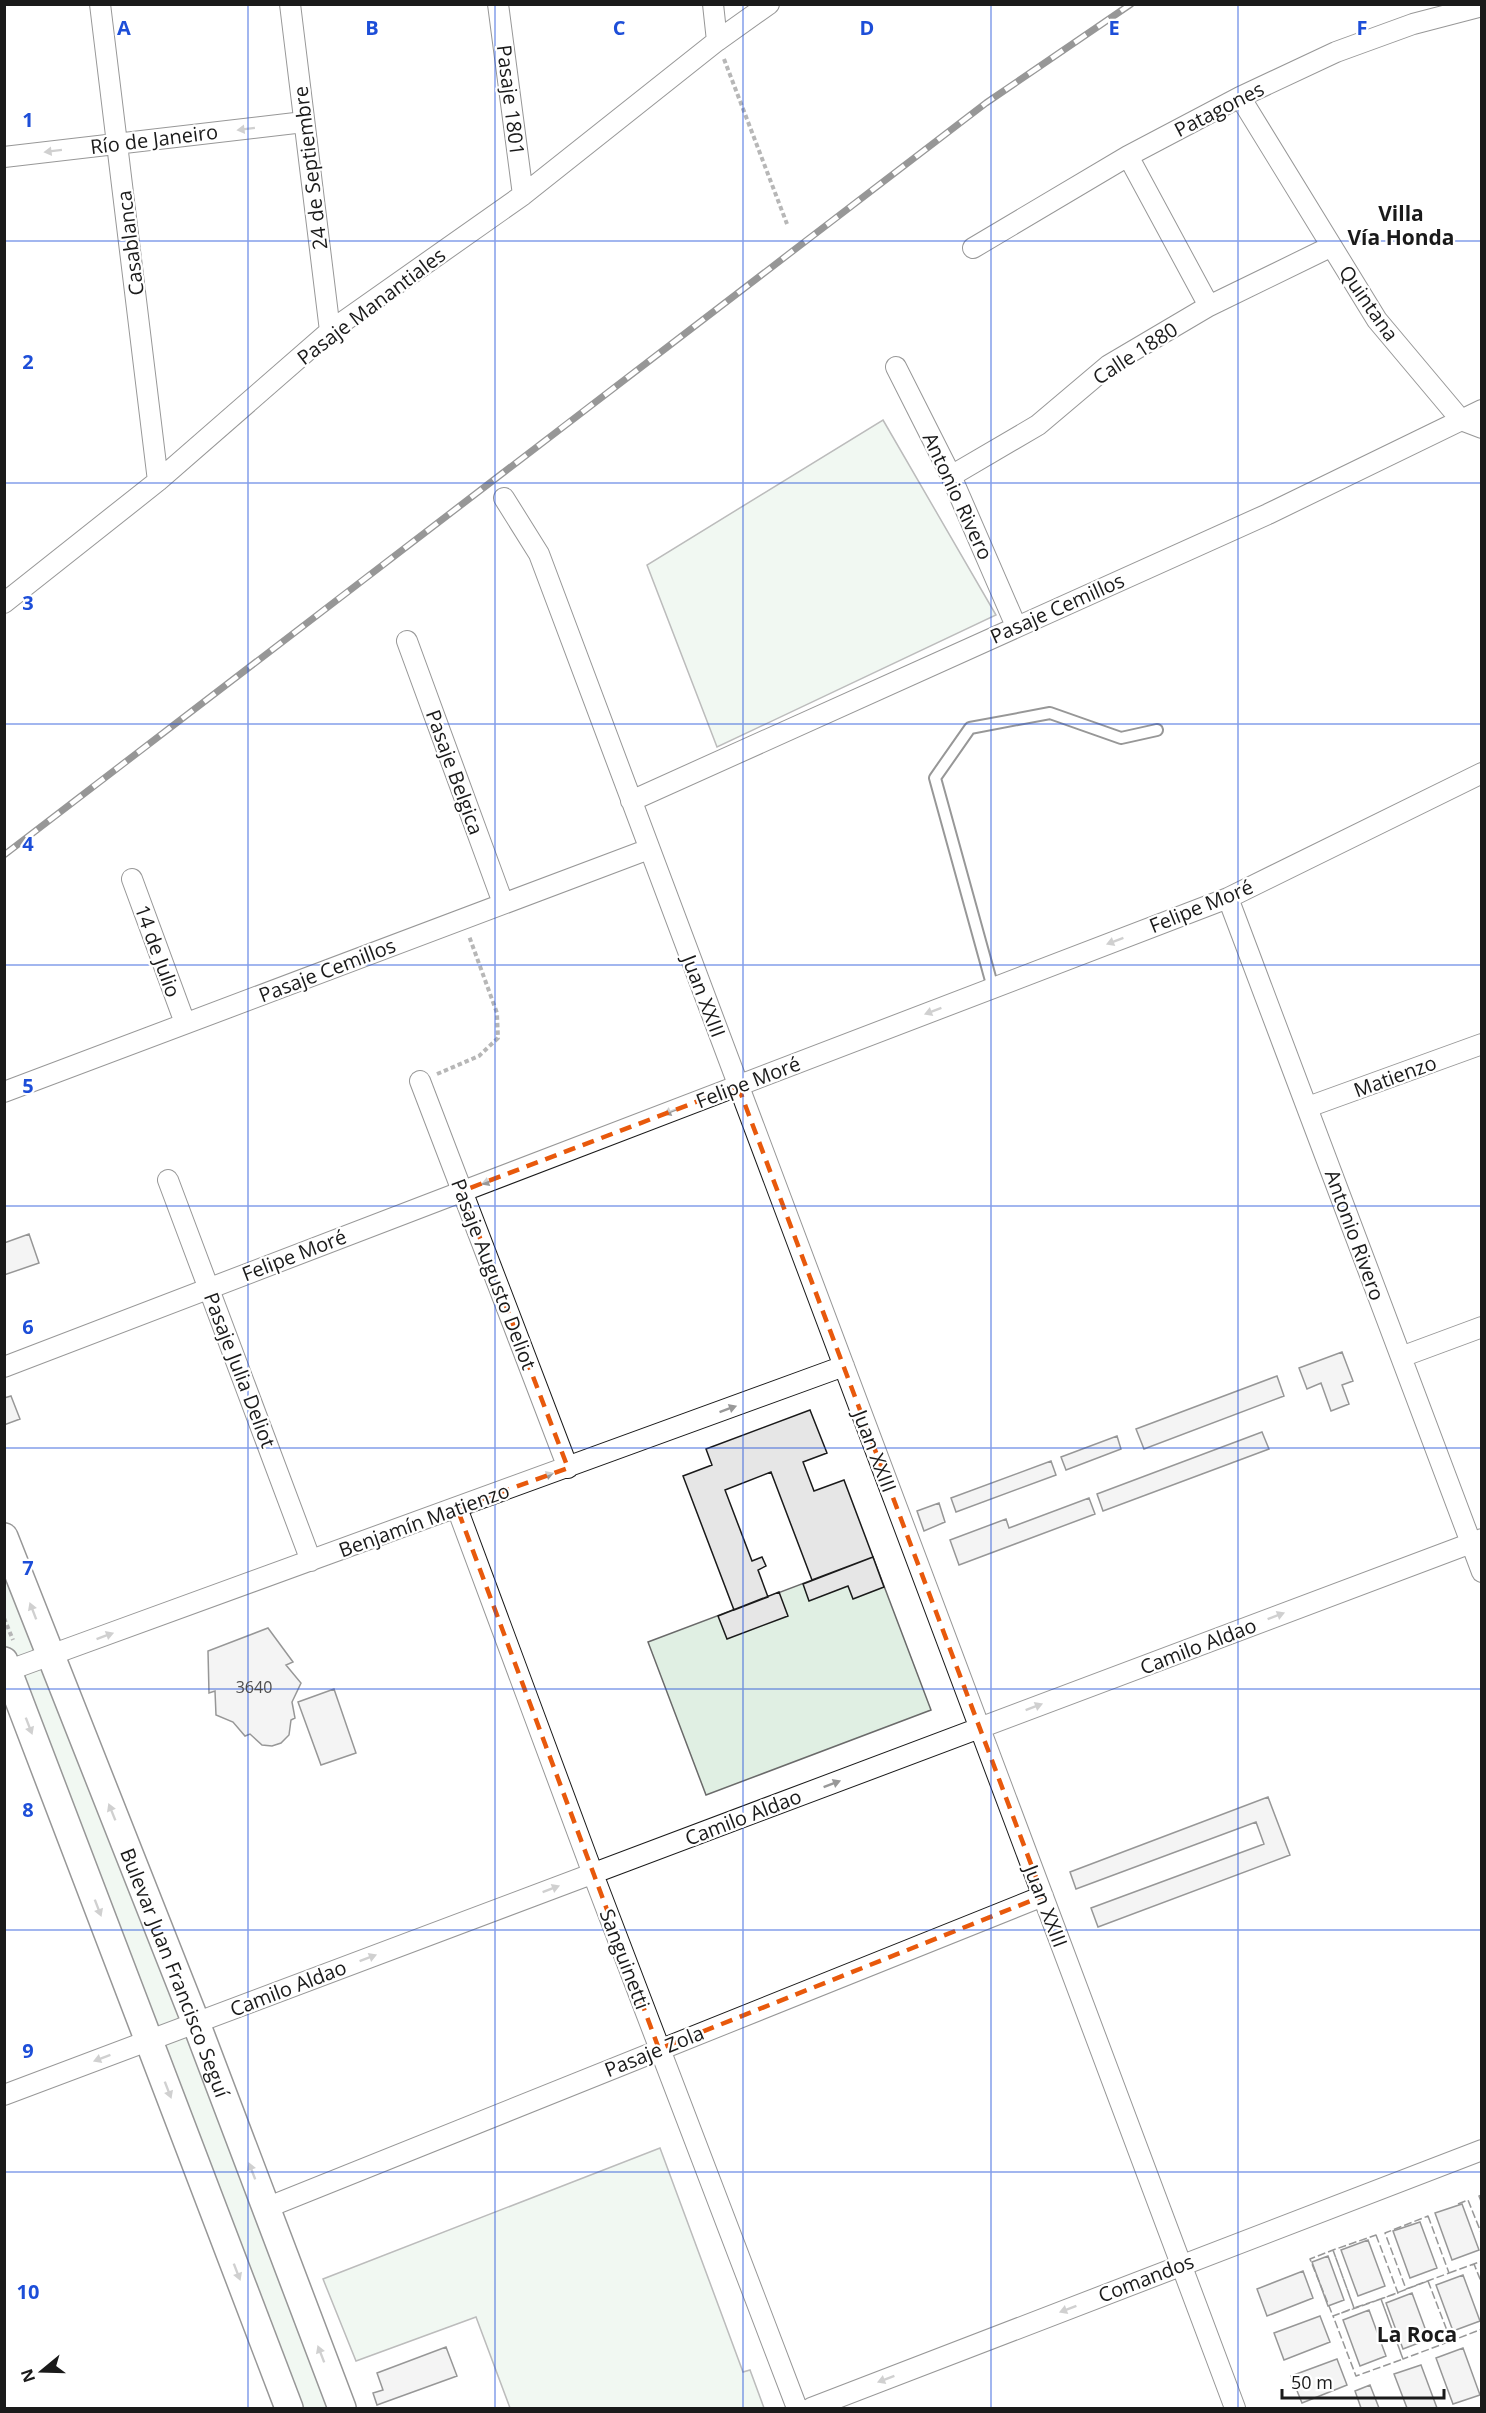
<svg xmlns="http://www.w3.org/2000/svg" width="1486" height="2413" viewBox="0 0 1486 2413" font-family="'Open Sans',sans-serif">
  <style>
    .green { fill: #e0efe3; stroke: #6a6a6a; stroke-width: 1.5 }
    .building { fill: #e6e6e6; stroke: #1a1a1a; stroke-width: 1.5 }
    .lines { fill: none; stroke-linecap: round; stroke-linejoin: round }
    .service-casing { stroke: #1a1a1a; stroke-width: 14 }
    .minor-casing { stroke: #1a1a1a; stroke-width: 22 }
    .secondary-casing { stroke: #1a1a1a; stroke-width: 30 }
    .path { stroke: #5f5f5f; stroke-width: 4; stroke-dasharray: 4.5 3; stroke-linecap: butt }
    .service { stroke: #fff; stroke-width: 10 }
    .minor { stroke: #fff; stroke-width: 20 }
    .secondary { stroke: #fff; stroke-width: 27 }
    .rail-casing { stroke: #1a1a1a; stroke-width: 7 }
    .rail { stroke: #fff; stroke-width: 4.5; stroke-dasharray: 14; stroke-linecap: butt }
    .fence { stroke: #1a1a1a; stroke-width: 1.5; stroke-dasharray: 8 3; stroke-linecap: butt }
    .oneway { fill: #989898 }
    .marked { fill: none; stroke: #e8590c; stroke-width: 4.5; stroke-dasharray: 12 8; stroke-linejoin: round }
    .grid { fill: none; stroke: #1d4ed8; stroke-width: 1.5; stroke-opacity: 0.55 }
    .labels { text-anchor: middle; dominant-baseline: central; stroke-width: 4.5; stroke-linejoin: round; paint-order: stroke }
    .number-label { font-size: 16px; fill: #4d4d4d }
    .street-label { font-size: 20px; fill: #1a1a1a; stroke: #fff }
    .neighbourhood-label { font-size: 21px; font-weight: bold; fill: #1a1a1a; stroke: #fff }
    .grid-label { font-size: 20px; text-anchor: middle; font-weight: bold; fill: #1d4ed8; stroke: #fff; stroke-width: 4.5; stroke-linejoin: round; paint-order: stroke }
  </style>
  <rect width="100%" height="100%" fill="#fff"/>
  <path class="green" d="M883,420L996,615L717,747L647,565Z
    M4,1537L342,2408H289L5,1661Z
    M873,1557L931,1710L706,1795L648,1642Z
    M660,2148L743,2372L750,2370L764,2408H510L476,2317L356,2361L323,2279Z"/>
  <path class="building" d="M29,1234L39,1263L4,1275V1243Z
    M1342,1352L1353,1381L1342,1385L1349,1404L1331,1411L1321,1383L1307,1389L1299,1368Z
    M1277,1376L1284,1396L1144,1449L1136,1429Z
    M11,1396L20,1419L4,1425V1398Z
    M810,1410L827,1453L803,1462L814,1491L844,1480L873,1557L812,1580L771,1472L725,1490L752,1561L762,1557L766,1566L758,1570L768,1597L734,1610L683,1476L712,1465L706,1449Z
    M1262,1432L1269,1449L1103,1511L1097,1494Z
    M1117,1436L1121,1449L1066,1470L1061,1457Z
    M1051,1461L1056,1475L956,1512L951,1498Z
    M1089,1498L1095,1514L959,1565L950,1540L1006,1519L1009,1528Z
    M939,1503L945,1522L924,1531L917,1511Z
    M873,1557L884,1587L853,1599L848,1586L809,1601L803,1584Z
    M779,1592L788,1616L727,1639L718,1616Z
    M268,1628L293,1662L286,1665L301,1683L292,1702L295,1718L291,1720L289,1735L281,1743L272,1746L262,1745L250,1734L245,1736L233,1722L216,1715L215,1691L209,1693L208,1651Z
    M334,1689L356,1753L321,1765L298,1702Z
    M1268,1797L1290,1855L1098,1927L1091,1908L1264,1844L1256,1822L1076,1889L1070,1872Z
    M1462,2204L1479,2250L1452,2260L1435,2213Z
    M1420,2222L1437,2268L1410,2278L1393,2231Z
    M1368,2240L1385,2286L1358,2296L1341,2250Z
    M1328,2256L1344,2300L1328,2306L1312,2262Z
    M1303,2271L1313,2298L1267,2316L1257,2289Z
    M1463,2275L1480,2321L1453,2331L1436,2285Z
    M1412,2293L1429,2339L1403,2349L1386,2303Z
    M1369,2310L1386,2356L1360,2366L1343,2320Z
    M1320,2316L1330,2342L1284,2360L1274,2333Z
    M446,2347L457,2376L377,2405L373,2393L383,2390L377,2373Z
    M1463,2348L1480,2395L1453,2404L1436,2358Z
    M1337,2359L1347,2385L1302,2403L1291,2376Z
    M1421,2365L1437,2408H1407L1394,2374Z
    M1370,2385L1379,2408H1361L1355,2391Z"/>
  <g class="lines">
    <defs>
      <path id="service" d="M993,988L935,778L970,728L1050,713L1121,738L1157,730"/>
      <path id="minor" d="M100,4L158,481
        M290,4L330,331
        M498,4L523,195
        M713,4L717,41
        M1240,97L1377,320L1461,420L1482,428
        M1128,156L1209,306
        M4,157L304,122
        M973,248L1128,156L1240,97L1336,52L1413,24L1482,6
        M896,367L951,476L1016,626
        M951,476L1038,425L1109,365L1209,306L1330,247
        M504,498L539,554L1235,2408
        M4,603L158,481L330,331L523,195L717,41L769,4
        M407,641L503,903
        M631,801L1268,514L1482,410
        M132,879L185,1023
        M1228,898L1482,1572
        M420,1081L568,1468
        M4,1092L649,849
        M1308,1107L1482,1044
        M168,1180L311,1561
        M1401,1357L1482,1327
        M4,1367L1228,898L1482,773
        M457,1508L593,1874L797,2408
        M4,1672L844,1366
        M4,2095L1482,1539
        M266,2208L1043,1896
        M811,2408L1482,2150"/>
      <g id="secondary">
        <path id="s1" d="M4,1537L196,2023L342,2408"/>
        <path d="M4,1661L289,2408"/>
      </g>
    </defs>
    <use href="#service" class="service-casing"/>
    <use href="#minor" class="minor-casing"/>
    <use href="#secondary" class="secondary-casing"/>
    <path class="path" d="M724,59L787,224
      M437,1074L479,1056L498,1038L497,1013L469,936
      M4,1618L13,1640"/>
    <use href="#service" class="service"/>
    <use href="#minor" class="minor"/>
    <use href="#secondary" class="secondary"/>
    <defs>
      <path id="rail" d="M4,855L986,103L1131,4"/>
    </defs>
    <use href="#rail" class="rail-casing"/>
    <use href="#rail" class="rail"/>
    <path class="fence" d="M1482,2195L1479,2196L1482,2204
      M1458,2204L1468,2200L1482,2235
      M1428,2216L1449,2273L1406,2289L1385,2233Z
      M1376,2235L1398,2293L1354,2308L1333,2250Z
      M1333,2250L1354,2308L1333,2316L1310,2259Z
      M1472,2265L1474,2264L1482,2284
      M1449,2273L1482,2261
      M1428,2281L1451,2341L1403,2359L1381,2299Z
      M1381,2299L1403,2359L1356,2376L1333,2316Z
      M1450,2339L1451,2341L1482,2329"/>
  </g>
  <defs><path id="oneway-solid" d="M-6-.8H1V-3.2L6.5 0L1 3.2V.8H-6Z" transform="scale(1.5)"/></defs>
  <g class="oneway">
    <use href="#oneway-solid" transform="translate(246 129) rotate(173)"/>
    <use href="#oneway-solid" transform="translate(53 151) rotate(173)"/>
    <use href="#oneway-solid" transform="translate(1115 941) rotate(159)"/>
    <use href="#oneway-solid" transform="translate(933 1011) rotate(159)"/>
    <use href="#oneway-solid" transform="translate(672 1111) rotate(159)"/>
    <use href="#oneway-solid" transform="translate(490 1181) rotate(159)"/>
    <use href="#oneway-solid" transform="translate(728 1409) rotate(-20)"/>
    <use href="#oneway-solid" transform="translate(545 1476) rotate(-20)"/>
    <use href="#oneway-solid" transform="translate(33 1611) rotate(-111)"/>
    <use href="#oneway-solid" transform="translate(1276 1616) rotate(-21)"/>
    <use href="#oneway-solid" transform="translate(105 1636) rotate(-20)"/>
    <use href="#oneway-solid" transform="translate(1034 1707) rotate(-21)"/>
    <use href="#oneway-solid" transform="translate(29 1726) rotate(69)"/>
    <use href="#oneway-solid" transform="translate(832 1784) rotate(-21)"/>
    <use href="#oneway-solid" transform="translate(112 1812) rotate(-112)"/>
    <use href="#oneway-solid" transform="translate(551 1889) rotate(-21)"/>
    <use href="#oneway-solid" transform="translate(98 1908) rotate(69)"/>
    <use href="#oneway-solid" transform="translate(368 1958) rotate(-21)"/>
    <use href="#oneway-solid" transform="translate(102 2058) rotate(159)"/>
    <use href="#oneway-solid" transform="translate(168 2090) rotate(69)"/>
    <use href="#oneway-solid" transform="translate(252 2171) rotate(-111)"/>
    <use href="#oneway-solid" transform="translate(237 2272) rotate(69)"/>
    <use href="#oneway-solid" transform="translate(1068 2309) rotate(159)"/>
    <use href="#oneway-solid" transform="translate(321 2354) rotate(-111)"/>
    <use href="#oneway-solid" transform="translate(886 2379) rotate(159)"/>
  </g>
  <path d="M0 0H1486V2413H0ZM738,1086L1043,1896L659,2049L457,1508L568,1468L462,1191Z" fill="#fff" fill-opacity=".55" fill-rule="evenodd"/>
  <path class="marked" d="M738,1086L1043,1896L659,2049L457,1508L568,1468L462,1191Z"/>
  <path class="grid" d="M248,4V2408M495,4V2408M743,4V2408M991,4V2408M1238,4V2408M4,241H1482M4,483H1482M4,724H1482M4,965H1482M4,1206H1482M4,1448H1482M4,1689H1482M4,1930H1482M4,2172H1482"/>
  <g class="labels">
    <g class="number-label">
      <text x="254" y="1687">3640</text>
    </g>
    <g class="street-label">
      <text transform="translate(511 100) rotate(83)">Pasaje 1801</text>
      <text transform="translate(1219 109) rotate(-27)">Patagones</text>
      <text transform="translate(154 139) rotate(-7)">Río de Janeiro</text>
      <text transform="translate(310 168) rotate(-97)">24 de Septiembre</text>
      <text transform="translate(130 243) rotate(-97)">Casablanca</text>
      <text transform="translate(1369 303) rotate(55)">Quintana</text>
      <text transform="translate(371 306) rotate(-37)">Pasaje Manantiales</text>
      <text transform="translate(1135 353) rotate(-33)">Calle 1880</text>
      <text transform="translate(958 496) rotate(65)">Antonio Rivero</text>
      <text transform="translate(1057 608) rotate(-24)">Pasaje Cemillos</text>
      <text transform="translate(455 772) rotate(70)">Pasaje Belgica</text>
      <text transform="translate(1201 906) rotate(-22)">Felipe Moré</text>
      <text transform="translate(158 951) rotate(70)">14 de Julio</text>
      <text transform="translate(327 970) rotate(-21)">Pasaje Cemillos</text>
      <text transform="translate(704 996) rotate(69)">Juan XXIII</text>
      <text transform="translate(1395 1076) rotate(-20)">Matienzo</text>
      <text transform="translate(748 1082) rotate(-21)">Felipe Moré</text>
      <text transform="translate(1355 1235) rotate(70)">Antonio Rivero</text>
      <text transform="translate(294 1255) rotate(-21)">Felipe Moré</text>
      <text transform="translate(494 1274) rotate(69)">Pasaje Augusto Deliot</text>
      <text transform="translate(240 1370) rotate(69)">Pasaje Julia Deliot</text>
      <text transform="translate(875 1451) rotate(69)">Juan XXIII</text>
      <text transform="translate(424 1520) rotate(-20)">Benjamín Matienzo</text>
      <text transform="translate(1198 1646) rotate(-21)">Camilo Aldao</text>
      <text transform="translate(743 1817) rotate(-21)">Camilo Aldao</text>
      <text transform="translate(1046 1906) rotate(69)">Juan XXIII</text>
      <text transform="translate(625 1959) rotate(69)">Sanguinetti</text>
      <text stroke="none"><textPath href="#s1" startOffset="468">Bulevar Juan Francisco Seguí</textPath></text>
      <text transform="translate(288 1988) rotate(-21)">Camilo Aldao</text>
      <text transform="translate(654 2051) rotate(-22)">Pasaje Zola</text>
      <text transform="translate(1146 2278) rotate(-21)">Comandos</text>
    </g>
    <g class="neighbourhood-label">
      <text x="1401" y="213">Villa<tspan x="1401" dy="24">Vía Honda</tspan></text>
      <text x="1417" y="2334">La Roca</text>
    </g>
  </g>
  <g class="grid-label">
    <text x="124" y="35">A</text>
    <text x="372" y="35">B</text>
    <text x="619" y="35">C</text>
    <text x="867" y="35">D</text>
    <text x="1114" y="35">E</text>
    <text x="1362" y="35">F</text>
    <text x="28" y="127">1</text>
    <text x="28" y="369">2</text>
    <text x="28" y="610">3</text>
    <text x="28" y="851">4</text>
    <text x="28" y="1093">5</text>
    <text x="28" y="1334">6</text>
    <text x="28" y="1575">7</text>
    <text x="28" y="1817">8</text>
    <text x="28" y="2058">9</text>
    <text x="28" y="2299">10</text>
  </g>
  <rect width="1486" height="2413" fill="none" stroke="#1a1a1a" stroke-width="12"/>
  <g transform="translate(42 2371) rotate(251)" stroke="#ffffff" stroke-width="4.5" paint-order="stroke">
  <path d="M0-4.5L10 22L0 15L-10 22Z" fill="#1a1a1a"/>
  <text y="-9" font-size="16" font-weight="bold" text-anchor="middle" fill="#1a1a1a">N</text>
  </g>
  <path d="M1282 2389v9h162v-9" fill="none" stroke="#1a1a1a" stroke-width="3"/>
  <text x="1291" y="2389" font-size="18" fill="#1a1a1a" stroke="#ffffff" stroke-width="4.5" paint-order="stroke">50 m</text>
</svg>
